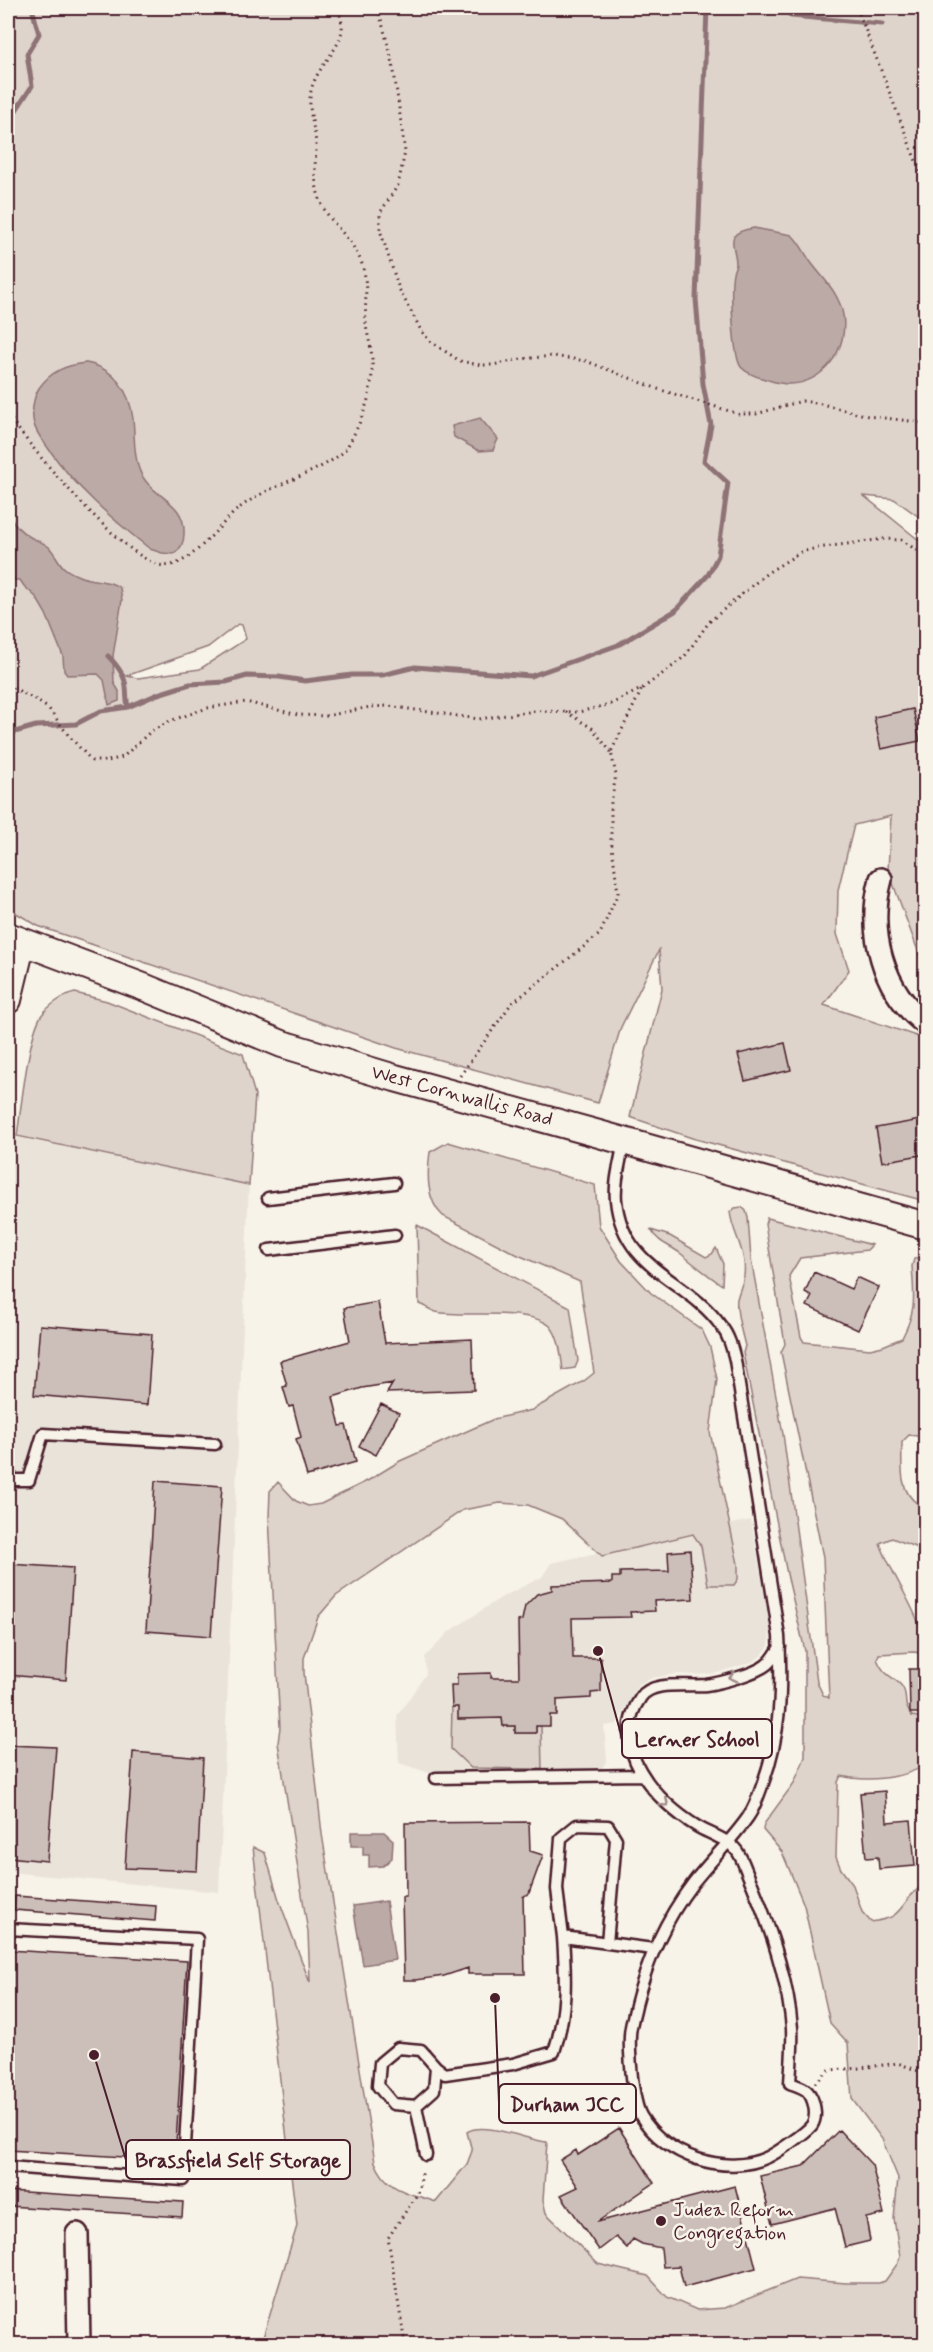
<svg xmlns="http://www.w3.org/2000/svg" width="933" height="2352" viewBox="0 0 933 2352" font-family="Mynerve,sans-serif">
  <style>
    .built { fill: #eae3da }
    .green { fill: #ded4cc; stroke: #947a7c; stroke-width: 1.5; fill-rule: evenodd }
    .water { fill: #bcaaa7; stroke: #8e7275; stroke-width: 1.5 }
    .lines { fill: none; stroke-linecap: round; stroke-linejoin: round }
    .stream { stroke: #8e7275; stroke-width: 5 }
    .building { fill: #ccbfb9; stroke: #4a1f2b; stroke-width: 1.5 }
    .service-casing { stroke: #4a1f2b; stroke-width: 15 }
    .minor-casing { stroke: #4a1f2b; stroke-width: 26 }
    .tertiary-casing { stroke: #4a1f2b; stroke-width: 30 }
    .path { stroke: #4a1f2b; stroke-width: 3; stroke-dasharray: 1.5 4.5; stroke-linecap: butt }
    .service { stroke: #f7f3e8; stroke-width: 10 }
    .minor { stroke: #f7f3e8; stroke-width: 21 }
    .tertiary { stroke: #f7f3e8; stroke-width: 26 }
    .oneway { stroke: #a0898a }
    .poi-dot { fill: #4a1f2b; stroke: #f7f3e8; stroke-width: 2 }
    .labels { text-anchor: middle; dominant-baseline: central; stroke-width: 5; stroke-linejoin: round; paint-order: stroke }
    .street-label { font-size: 20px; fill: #4a1f2b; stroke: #f7f3e8 }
    .poi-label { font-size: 20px; fill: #4a1f2b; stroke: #f7f3e8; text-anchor: start }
    .leader { fill: none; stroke: #4a1f2b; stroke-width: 2 }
    .callout-dot { fill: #4a1f2b; stroke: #f7f3e8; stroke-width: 2 }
    .callout { fill: #f7f3e8; stroke: #4a1f2b; stroke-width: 2 }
    .callout-label { font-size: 21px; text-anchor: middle; font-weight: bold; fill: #4a1f2b }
  </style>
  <rect width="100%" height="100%" fill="#f7f3e8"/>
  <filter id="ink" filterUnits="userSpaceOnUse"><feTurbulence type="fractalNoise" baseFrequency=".0167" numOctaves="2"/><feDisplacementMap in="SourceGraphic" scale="12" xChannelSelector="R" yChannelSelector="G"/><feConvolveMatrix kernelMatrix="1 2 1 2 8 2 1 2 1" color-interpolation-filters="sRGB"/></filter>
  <g filter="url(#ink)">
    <path class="built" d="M8,1135L249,1185L219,1892L8,1872Z
      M751,1520L770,1625L769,1646L761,1656L752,1662L717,1673L695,1675L676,1674L652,1678L638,1685L617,1724L604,1726L607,1760L599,1773L594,1776L466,1785L399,1763L397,1716L426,1674L425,1657L449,1632L502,1597L542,1577L551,1563Z"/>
    <path class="green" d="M8,8H925V521L894,499L864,496L925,545V970L888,870L891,816L854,825L838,890L837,934L849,970L824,1005L925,1039V1201L692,1138L630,1117L662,989L659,950L621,1027L598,1103L396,1048L38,926L8,908ZM238,624L242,625L246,639L200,669L138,678L126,676L208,647Z
      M75,993L107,1001L243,1054L255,1095L249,1185L17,1136C21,1109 28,1037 41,1016C49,1005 62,996 75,993Z
      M448,1142L595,1185L599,1226L621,1261L651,1293L702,1330L710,1347L717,1379L710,1432L738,1564V1579L734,1585H708L701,1546L693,1534L602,1556L562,1519L528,1505L500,1503L463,1510L336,1596L318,1617L304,1658V1673L322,1834L375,2162C387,2192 408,2192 436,2202L467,2164L472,2151L467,2132C485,2121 526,2140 547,2142L543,2200L546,2213L598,2264L648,2276L667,2297L697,2310L725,2308L797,2279L846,2283H879L885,2281L898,2263L900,2257L894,2219L898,2178L882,2139L852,2099L848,2043L830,2023L804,1905L782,1852L763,1830L764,1824L794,1783L805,1757V1651L787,1574L743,1353L745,1346C742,1334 735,1309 737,1299C741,1284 746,1279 744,1262C742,1244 732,1230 730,1212L735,1208L742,1207L746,1211L748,1218L751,1259L783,1434L817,1682L823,1695L829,1698L823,1557L781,1352L785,1344L765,1224L767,1218L872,1245L867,1250L800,1258L789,1276L801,1337L804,1342L870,1349L883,1346L902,1338C917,1309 914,1297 912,1266L914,1259L925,1255V1437L909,1435L902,1442C902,1464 898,1491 918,1504L925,1503V1548H918L892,1538L880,1543C892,1575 912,1602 923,1634H925V1654L914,1652L879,1654L877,1659C884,1678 897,1677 903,1688C909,1699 901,1701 912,1716L925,1718V1765C904,1779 865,1782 841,1776L838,1782L836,1857L841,1869L853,1885L862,1912L871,1922C893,1919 896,1916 909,1898C914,1892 921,1887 925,1881V2344H261L297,2226L253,1847L265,1853L279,1900L310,1983L308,1932L278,1743L280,1727L269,1517L270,1491L278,1482L296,1501L308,1506L321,1504L369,1480L400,1461L494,1419L532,1410L584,1381L594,1373L580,1282L516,1254L443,1216C426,1200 427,1175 430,1152Z
      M417,1225L570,1307L578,1361L575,1368L563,1370C561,1357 560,1337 550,1326C529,1307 462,1318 436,1312C430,1310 425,1306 419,1304Z
      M651,1230L670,1236L706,1257L712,1254L716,1248L723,1264L722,1285C707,1275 694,1264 680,1253C669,1245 658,1243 651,1230Z
      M502,1706L503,1726H515V1733H536V1726H541L542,1769L471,1768L451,1749L452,1707H458L459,1719L492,1718Z"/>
    <path class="water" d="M754,228L792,235C800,243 804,252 810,261C823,279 839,292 843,315C849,349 823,385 788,384C780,384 772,381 765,379C757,377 747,374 741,367C733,357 730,287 733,273C733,272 736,265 736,264C736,245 721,233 754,228Z
      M86,363C114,368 130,391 133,419C135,436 133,452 139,469C150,499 186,499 184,534C184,543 181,549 174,554L162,553L150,549C112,519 76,488 48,448C43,441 36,433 34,424C31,413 33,398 39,388C51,371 66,365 86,363Z
      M480,418L498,439L493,450L479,451L454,437L452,426Z
      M8,510C11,522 21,532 32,538C38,541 44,543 49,547C62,562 57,567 79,576C92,582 109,579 120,588L122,600L113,656L114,683L119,691V701L109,705L104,680L98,674L67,675L64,671L63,656L46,614L36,597L24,586L20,580H15L8,572Z
      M351,1832H384L393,1840L392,1858L383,1866L369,1867V1855H363V1846H351Z
      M386,1901L395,1960L363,1965L353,1906Z"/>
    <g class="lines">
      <path class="stream" d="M785,8L791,16L882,24
        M8,133L15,112L32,86L27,54L39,34L32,8
        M108,656C116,664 125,675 126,687C127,695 126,699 128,707
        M8,734L36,726L76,724L101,711L128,707L158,694L190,684L226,682L247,676L279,677L305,681L352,675H382L415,667L531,676L618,645L675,611L708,575L718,556L728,483L704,461L711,425L703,384L696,299L707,8"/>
    </g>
    <path class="building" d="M913,709L920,741L881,749L874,717Z
      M785,1043L791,1070L745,1081L738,1054Z
      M926,1119V1154L882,1162L876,1128Z
      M814,1272L851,1289L857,1277L879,1287L858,1330L807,1306L812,1296L805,1292Z
      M378,1302L385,1343L472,1339L474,1390L387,1393L393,1383L362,1388L333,1397L340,1426L346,1425L356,1462L307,1476L296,1439L301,1437L293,1406L289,1407L283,1387L287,1386L280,1361L350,1341L344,1308Z
      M40,1325L152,1334L147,1405L34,1395Z
      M381,1404L399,1413L376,1455L359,1446Z
      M155,1481L222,1486L211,1636L146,1631Z
      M690,1550L693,1599L654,1601L655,1611L630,1612L631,1617L572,1618L573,1658H601V1692L591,1693V1698L557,1700V1715H550V1726H536V1733H515V1726H503L502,1718L458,1719V1707H452L451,1685H457V1674L491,1673V1678H519L518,1621L522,1620L525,1606L537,1594L552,1590V1585L612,1583V1577H620V1572L669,1571L668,1552Z
      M8,1564L73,1568L66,1680L8,1675Z
      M909,1669H926V1713H910Z
      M8,1745L56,1747L47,1861L8,1857Z
      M133,1752L203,1758L197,1871L125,1868Z
      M885,1791L887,1822L911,1820L915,1866L879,1869L878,1857L866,1858L860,1793Z
      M529,1822L530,1851L543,1855L529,1893L523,1897L525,1974H468V1968L444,1976L416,1980H404L402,1897H406L405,1823Z
      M15,1896L156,1906L155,1921L14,1910Z
      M8,1950L187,1961L175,2160L8,2150Z
      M619,2128L654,2183L597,2222L735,2186L756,2268L684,2287L679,2266L663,2267L661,2248L642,2244L633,2239L627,2248L616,2237L599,2250L561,2195L578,2187L560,2160L576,2150L578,2155Z
      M839,2130L872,2165L884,2214L866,2218L870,2241L845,2247L835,2208L772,2224L760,2176L803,2166Z
      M8,2191L183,2202L182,2217L8,2206Z"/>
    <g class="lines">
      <defs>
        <path id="service" d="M624,1141C621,1160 614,1181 616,1200C623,1271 687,1278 721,1326C729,1336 732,1348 735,1360L779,1636C782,1690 781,1733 763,1783C759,1794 755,1807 748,1817C732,1840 711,1860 693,1883C665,1920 647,1960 636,2005C634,2015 630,2026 630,2036C629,2052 631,2069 633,2086C635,2096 636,2107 641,2116C664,2156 726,2177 768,2157C778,2152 806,2133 812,2125C818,2116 814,2098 807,2091C803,2087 795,2085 790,2083C791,2065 793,2046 792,2028C788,1981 770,1927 752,1884C747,1874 743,1859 737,1851C728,1839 710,1834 698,1827C656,1802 606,1747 641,1697C653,1680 687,1687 706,1685C720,1683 755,1674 766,1665C772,1661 776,1653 780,1647
          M268,1198L394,1183
          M269,1250L395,1235
          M8,1480H29L43,1434L215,1444
          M436,1778L642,1775
          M8,1929L197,1939L183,2180L8,2167
          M563,1937L557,1889L561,1838L577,1825L608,1826L616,1839L607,1943
          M436,2067L434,2090L416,2106L393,2104L378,2086L380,2063L398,2048L421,2050L436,2067L445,2074L513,2064L554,2052C567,2012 566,1979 563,1937L653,1949
          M416,2106L426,2155"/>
        <path id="minor" d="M881,879C867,931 882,991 926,1024
          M77,2234L79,2344"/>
        <path id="tertiary" d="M8,936L146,988L282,1044L395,1078L599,1134L926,1226
          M8,1000L22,942"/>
      </defs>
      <use href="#service" class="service-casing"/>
      <use href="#minor" class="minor-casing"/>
      <use href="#tertiary" class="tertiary-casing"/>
      <path class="path" d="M378,8L393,64L405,152L398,185L380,213V230L399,289L422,332L431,342L460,361L480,365H493L521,359L553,356L586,361L658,389L739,414H756L802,401L822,404L868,416L926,423
        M857,8L926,187
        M8,415C32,450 121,555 159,565C188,572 217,526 238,509C269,484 314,476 342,453C351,445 367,407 369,395C372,379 374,362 370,345C369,338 366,330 366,323C364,300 370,277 358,255C343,226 320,219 316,182C314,169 316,157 316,145C315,127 307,110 311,91C316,67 339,52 342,30C343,23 340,15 338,8
        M8,685L36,700L49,709L69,736L92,761H108L123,757L150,732L170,721L207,708L246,702L298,715L326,716L370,707L388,706L479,719L535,711L579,712L611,704L643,688L673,666L685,656L709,622L767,573L801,552L817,548L884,539L901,540L926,556
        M566,712L592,728L611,752
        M460,1076L511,1004L600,934L618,893L611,839V803L616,775L611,752L642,689
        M815,2083L829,2070L860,2068L898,2063L926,2074
        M405,2344L388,2238L418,2193L423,2169"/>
      <use href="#service" class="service"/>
      <use href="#minor" class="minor"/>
      <use href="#tertiary" class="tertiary"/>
    </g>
    <defs><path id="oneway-chevron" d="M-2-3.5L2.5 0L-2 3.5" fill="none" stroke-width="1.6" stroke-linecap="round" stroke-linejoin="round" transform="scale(1.5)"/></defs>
    <g class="oneway">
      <use href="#oneway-chevron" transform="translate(733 1677) rotate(165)"/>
      <use href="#oneway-chevron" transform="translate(665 1803) rotate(39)"/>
    </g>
  </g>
  <circle class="poi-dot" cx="661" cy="2221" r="6"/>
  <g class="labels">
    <g class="street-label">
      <text transform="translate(462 1096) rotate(15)">West Cornwallis Road</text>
    </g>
    <g class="poi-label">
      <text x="673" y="2210">Judea Reform<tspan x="673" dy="23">Congregation</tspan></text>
    </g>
  </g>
  <path class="leader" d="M598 1651L622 1738M495 1998L499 2103M94 2055L126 2160"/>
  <g class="callout-dot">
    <circle cx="598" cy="1651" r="6"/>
    <circle cx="495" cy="1998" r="6"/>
    <circle cx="94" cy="2055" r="6"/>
  </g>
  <g class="callout">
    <rect x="622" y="1719" width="150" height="39" rx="6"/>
    <rect x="499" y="2084" width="137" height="39" rx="6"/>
    <rect x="126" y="2140" width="224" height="39" rx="6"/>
  </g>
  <g class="callout-label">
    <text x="697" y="1746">Lerner School</text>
    <text x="567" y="2111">Durham JCC</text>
    <text x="238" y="2167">Brassfield Self Storage</text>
  </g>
  <rect width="933" height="2352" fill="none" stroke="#f7f3e8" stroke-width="30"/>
  <rect x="15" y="15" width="903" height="2322" fill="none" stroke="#4a1f2b" stroke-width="2" filter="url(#ink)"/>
</svg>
